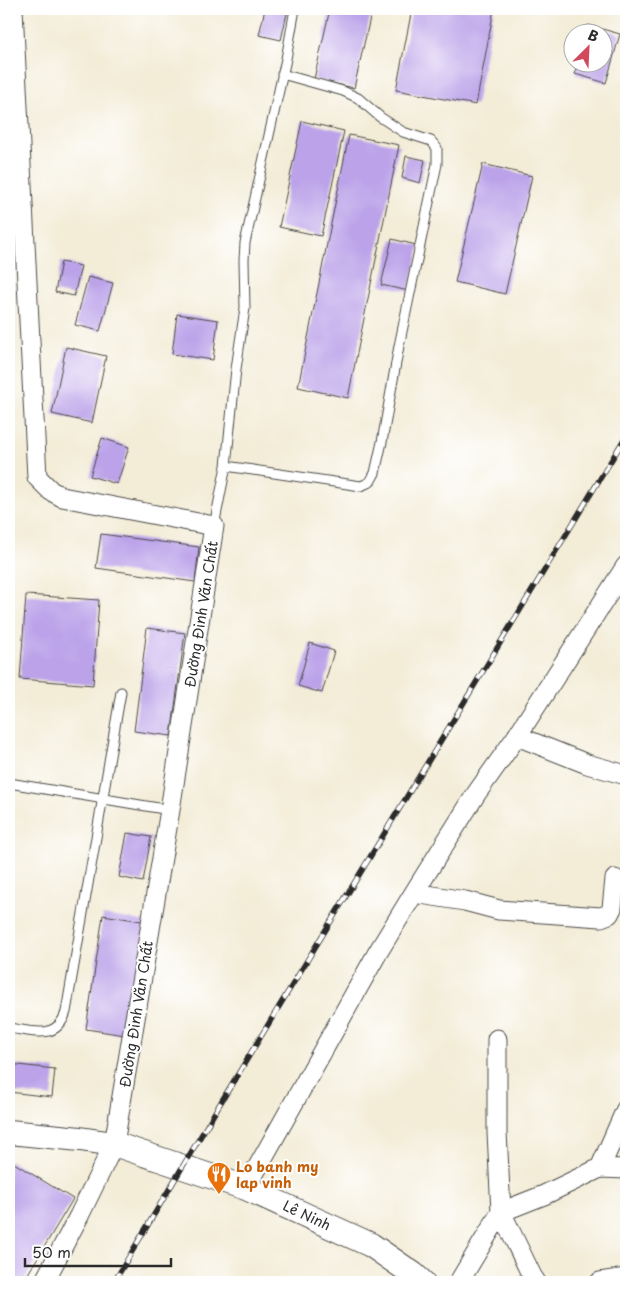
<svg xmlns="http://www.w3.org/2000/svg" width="635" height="1291" viewBox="0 0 635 1291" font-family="'Playpen Sans',sans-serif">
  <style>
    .building { fill: #bca3e9 }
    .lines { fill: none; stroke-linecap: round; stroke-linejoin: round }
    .service-casing { stroke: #494845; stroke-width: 11 }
    .minor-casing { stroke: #494845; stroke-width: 21 }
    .tertiary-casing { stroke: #494845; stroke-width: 26 }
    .service { stroke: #fff; stroke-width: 9 }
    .minor { stroke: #fff; stroke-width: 19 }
    .tertiary { stroke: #fff; stroke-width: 24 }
    .rail-casing { stroke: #2b2b2b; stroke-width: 5.5 }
    .rail { stroke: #fff; stroke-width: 4; stroke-dasharray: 11; stroke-linecap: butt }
    .labels { text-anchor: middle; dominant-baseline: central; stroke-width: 4; stroke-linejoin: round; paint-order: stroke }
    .street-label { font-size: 14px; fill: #2b2b2b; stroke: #fff }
    .food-label { font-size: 14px; font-weight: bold; fill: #c56008; stroke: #fff; text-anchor: start }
  </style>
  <rect width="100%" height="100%" fill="#fff"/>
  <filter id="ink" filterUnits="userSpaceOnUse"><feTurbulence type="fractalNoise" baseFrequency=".02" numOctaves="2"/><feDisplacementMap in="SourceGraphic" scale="10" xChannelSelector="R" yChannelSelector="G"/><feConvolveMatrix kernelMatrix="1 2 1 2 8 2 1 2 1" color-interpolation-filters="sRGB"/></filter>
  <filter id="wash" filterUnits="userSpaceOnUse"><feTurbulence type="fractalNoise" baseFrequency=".0096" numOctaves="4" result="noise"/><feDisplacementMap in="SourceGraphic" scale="20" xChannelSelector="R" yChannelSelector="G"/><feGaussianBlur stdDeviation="1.12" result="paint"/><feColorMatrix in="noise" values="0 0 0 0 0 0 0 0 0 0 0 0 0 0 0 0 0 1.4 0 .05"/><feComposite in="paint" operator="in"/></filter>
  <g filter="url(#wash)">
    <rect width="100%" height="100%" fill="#f3ecd7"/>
    <g id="blocks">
      <path class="building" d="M265,9H288L281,40L259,35Z
        M330,9H372L354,88L314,79Z
        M412,9H494L476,105L396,90Z
        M588,25L620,34L606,83L575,74L578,62H602V32H586Z
        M302,121L344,131L321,236L279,227Z
        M349,135L399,145L348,398L298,387Z
        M406,156L425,160L420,183L402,178Z
        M483,164L532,176L505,294L455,282Z
        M392,239L420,246L409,291L381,285Z
        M61,262L81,266L74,296L55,292Z
        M88,277L113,283L100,331L75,325Z
        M177,314L218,320L213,360L172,354Z
        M66,347L106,356L92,423L52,414Z
        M102,438L129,447L117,484L90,476Z
        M101,534L199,547L195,582L96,568Z
        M26,595L99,600L93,685L20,679Z
        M147,628L185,633L171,736L134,731Z
        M310,643L334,651L322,693L298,686Z
        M127,833L151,837L143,882L119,877Z
        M103,915L148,922L131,1036L86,1029Z
        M9,1064L55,1069L52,1097L9,1092Z
        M9,1160L73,1199L23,1282H9Z"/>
    </g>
  </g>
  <g filter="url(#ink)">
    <use href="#blocks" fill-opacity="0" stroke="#494845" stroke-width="1"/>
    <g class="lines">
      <defs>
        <path id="service" d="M226,466L361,486L370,482L375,473L382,442L399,346L437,164V148L431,141L403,132L380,117L358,98L343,91L282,74
          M214,526L226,466L236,369L245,308L244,260L245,243L286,59L295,9
          M9,783L170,810
          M9,1028C32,1031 57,1041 66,1012L121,692"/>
        <path id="minor" d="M13,9L37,477L51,491L62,497L214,526L170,810L114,1144L79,1216L44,1282
          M517,736L587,764L626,775
          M414,893L465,901L499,910L601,917L609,914L612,908L615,879
          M497,1039V1132L501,1212L532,1276L536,1282
          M600,1168L626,1169
          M246,1188L378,952L414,893L476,794L517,736L626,566
          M459,1282L501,1212L544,1195L600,1168L626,1109
          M600,1282L626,1278"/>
        <path id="tertiary" d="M9,1132L80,1139L114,1144L246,1188L371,1245L413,1274L422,1282"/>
      </defs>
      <use href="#service" class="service-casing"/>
      <use href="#minor" class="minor-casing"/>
      <use href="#tertiary" class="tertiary-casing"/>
      <use href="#service" class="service"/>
      <use href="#minor" class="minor"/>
      <use href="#tertiary" class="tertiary"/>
      <defs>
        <path id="rail" d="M114,1282L218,1107L626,436"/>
      </defs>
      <use href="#rail" class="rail-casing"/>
      <use href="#rail" class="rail"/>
    </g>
  </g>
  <defs>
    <symbol id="restaurant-pin" viewBox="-11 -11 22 30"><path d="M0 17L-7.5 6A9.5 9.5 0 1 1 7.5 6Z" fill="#e8710a" stroke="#fff"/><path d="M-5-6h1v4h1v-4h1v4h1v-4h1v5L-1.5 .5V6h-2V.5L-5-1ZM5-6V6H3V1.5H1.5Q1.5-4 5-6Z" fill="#fff"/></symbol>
  </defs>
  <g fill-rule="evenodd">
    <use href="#restaurant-pin" x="205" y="1160" width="28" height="38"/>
  </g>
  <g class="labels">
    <g class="street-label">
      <text transform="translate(201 614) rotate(-81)">Đường Đinh Văn Chất</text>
      <text transform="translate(136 1014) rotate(-81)">Đường Đinh Văn Chất</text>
      <text transform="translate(307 1215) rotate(25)">Lê Ninh</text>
    </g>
    <g class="food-label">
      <text x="236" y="1166">Lo banh my<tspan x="236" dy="16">lap vinh</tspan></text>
    </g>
  </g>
  <rect width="635" height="1291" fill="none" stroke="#fff" stroke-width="30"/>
  <g transform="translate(588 48) rotate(24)"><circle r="24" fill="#ffffff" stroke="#aaaaaa"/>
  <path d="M0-4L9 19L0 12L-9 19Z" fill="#d1495b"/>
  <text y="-8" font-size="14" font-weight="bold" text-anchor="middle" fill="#2b2b2b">B</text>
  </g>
  <path d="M25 1258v8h146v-8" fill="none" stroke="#2b2b2b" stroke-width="2.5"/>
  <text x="32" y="1258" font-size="15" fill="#2b2b2b" stroke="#ffffff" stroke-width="4" paint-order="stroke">50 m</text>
</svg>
